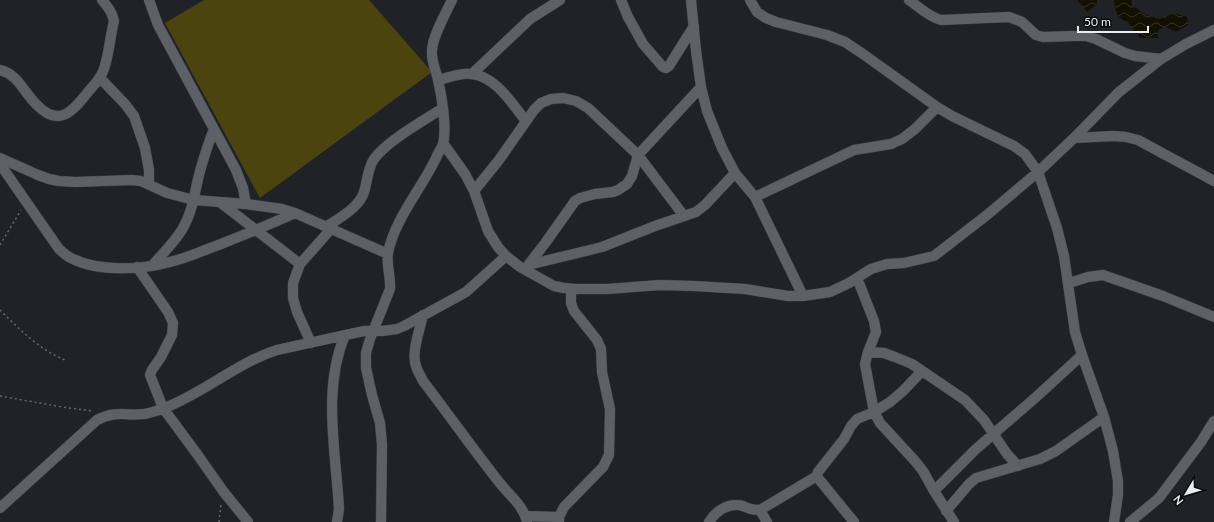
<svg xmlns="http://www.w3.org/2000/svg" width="1214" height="522" viewBox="0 0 1214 522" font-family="Lato,sans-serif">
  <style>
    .green { fill: #4b440e }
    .water { fill: url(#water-waves) }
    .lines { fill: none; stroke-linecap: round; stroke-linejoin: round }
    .minor-casing { stroke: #3c3d41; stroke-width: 11 }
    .path { stroke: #66686d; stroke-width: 1.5; stroke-dasharray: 2 3; stroke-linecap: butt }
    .minor { stroke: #5d6066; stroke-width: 10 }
  </style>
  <defs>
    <pattern id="water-waves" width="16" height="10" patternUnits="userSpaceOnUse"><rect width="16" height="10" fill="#121000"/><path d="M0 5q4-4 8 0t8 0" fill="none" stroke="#353326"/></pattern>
  </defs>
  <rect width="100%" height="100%" fill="#202228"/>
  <path class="green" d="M204,0H369L432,72L260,198L165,23Z"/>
  <path class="water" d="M1077,0H1097V4L1087,12Z
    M1114,0H1131L1132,5L1146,15L1160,19L1173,13L1187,17L1188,25L1176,32L1165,27L1158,30V38H1140L1134,31L1128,22C1117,19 1115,11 1114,0Z"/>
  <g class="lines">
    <defs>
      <path id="minor" d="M149,0L158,25L236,170L243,188L246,204
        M621,0L628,17L643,44L663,67L666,68L669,66L694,26
        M691,0L696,51L701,87L707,111L722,148L735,173L755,197L803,296
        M750,0L757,12L766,18L776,22L827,35L845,42L863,54L937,107L952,116L1014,146L1025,154L1038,172L1057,228L1064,256L1075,332L1082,355L1104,417L1113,451L1118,481V495L1114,522
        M909,0C919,7 929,17 941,20L1009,17L1022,22L1036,35L1043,37L1073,36H1086L1096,39L1125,53L1135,56L1161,59
        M0,70C18,74 24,93 37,105C59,128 73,111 88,92C94,85 101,78 104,69C109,54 110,37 114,21C112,12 108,7 102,0
        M472,74L530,19L560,0
        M100,78L125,104L134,116L145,148L149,170V184
        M438,80C448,78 461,72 471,74C496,76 512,104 526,121
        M1074,138L1114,136L1126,137L1138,140L1214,181
        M443,143L465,174L474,191L488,231L498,247L506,256
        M0,158L38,175L49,179L59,181L75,182L132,180L141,181L167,193L194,200L246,204L282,209L295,213L388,254
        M0,164L59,249C63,252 66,256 71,258C98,272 141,270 170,262C188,258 204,250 221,244C246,234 271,224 295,213
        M474,191L499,160L534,110L541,103L551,99L563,98L576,101L588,108L638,155L684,216
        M755,197L854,150L891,144L902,139L915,129L937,107
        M221,203L300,264
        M326,227C339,218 359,208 364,192C367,183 368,167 374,159C387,141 423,121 443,108
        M529,264L546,242L575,201L580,198L595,194L613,192L618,190L627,184L632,176L638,155L701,87
        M528,265L602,247L655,226L696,212L705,205L735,173
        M152,266C162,254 175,242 183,228C193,210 194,195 199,175C203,160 208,144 214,129
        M137,267L168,312L173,323L172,335L161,357L152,370L150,375L163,408L197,454L223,491L248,522
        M857,278L874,321L876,332L868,352L865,364L874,412L880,423L915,461L923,471L934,491
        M1069,283L1088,277L1103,275L1163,296L1214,317
        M423,315C420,329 411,353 416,366C417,371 421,376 423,381C449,415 473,449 499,482C509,495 524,506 527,522
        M311,343L297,312L293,298V283L300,264L331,229
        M868,352L884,353L895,357L912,364L965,400L984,420L1007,454L1018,466
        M0,508L97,420C116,410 125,416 144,414C150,413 156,411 162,409C203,394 236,363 277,350L364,331H382L397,329L404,326L466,292L506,256L520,267L554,286L564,288L575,289H607L660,285L694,286L745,289L788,296H803L830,292L849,283L871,269L887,264L904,263L934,256L987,215L1038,172L1074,138L1119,92L1161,59L1186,44L1214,30
        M760,510L767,522
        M946,511L969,484L976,478L1040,459L1056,451L1104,417
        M526,516L559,517
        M337,522L339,509C336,452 322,389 345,335
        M381,522L382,445L380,423L372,395L366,368V353L370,339L390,289C391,277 386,265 388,253C394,220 422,188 436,158C438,153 441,149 443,144C447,128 442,97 438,80C436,70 431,61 432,51C432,37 446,13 452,0
        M559,522V517L564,507L603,467L609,455L610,409L602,372L601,349L597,340L574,311L571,303V289
        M709,522C715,512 726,504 738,505C743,505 746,508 751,509C754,510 757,510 760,510L817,476
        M854,522L818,478L817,476L818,472L844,439L851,426L857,419L874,412L890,402L903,391L922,371
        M954,522L934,491L976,449L1035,398L1082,355
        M1130,522L1159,498L1201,442L1214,421"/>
    </defs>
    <use href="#minor" class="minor-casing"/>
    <path class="path" d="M0,245L21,210
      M0,310C19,329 40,350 65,360
      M0,396L62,407L93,411
      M219,522L221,504"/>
    <use href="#minor" class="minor"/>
  </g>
  <g transform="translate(1186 494) rotate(232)" stroke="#0b0c0e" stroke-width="3" paint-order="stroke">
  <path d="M0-3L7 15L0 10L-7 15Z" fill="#ebecf0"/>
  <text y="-6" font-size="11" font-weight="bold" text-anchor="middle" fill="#ebecf0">N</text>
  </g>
  <path d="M1078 26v6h70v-6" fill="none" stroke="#ebecf0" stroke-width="2"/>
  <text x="1084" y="26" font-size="12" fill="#ebecf0" stroke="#0b0c0e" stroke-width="3" paint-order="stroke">50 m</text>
</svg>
